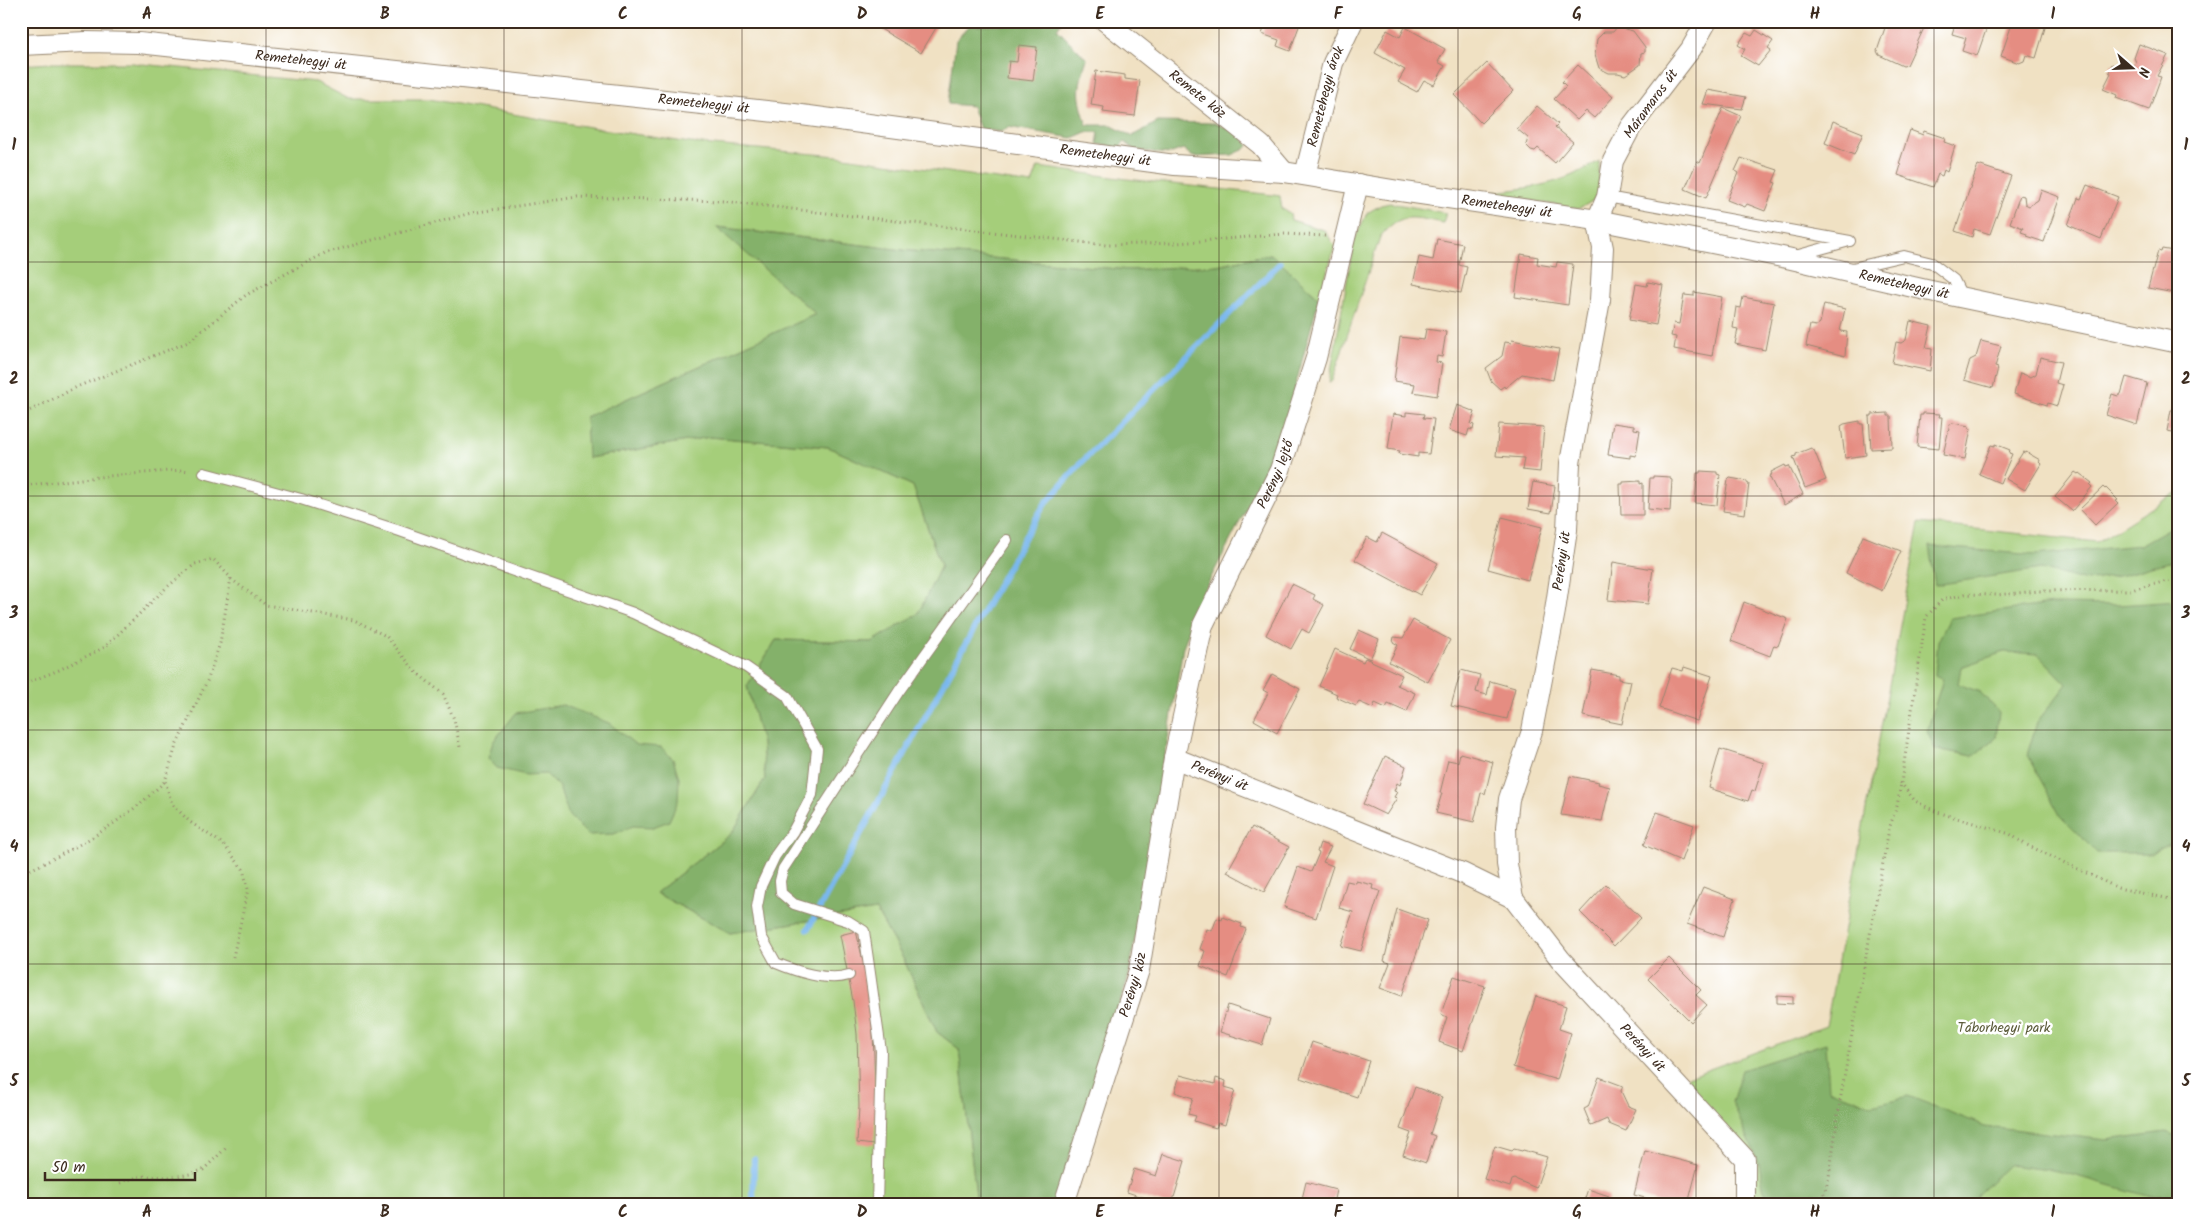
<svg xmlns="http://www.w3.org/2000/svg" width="2200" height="1225" viewBox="0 0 2200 1225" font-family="Kalam,sans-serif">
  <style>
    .green { fill: #a5ce7a; stroke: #707c4c }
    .forest { fill: #84b16a; stroke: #606e44 }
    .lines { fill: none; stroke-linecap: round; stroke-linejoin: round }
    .stream { stroke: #7ab8ee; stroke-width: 6 }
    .building { fill: #e58d82 }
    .lane-casing { stroke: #968670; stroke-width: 12 }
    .street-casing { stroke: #968670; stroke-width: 22 }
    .path { stroke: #968670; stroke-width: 3; stroke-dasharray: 1 4; stroke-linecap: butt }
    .lane { stroke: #fff; stroke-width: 10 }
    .street { stroke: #fff; stroke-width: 20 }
    .grid { fill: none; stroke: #3b2a1e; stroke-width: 1; stroke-opacity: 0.55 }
    .labels { text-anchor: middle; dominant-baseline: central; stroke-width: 5; stroke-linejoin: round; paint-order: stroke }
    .street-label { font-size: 14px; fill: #3b2a1e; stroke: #fff }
    .park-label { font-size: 14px; fill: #5b5b3a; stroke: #fff }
    .neatline { fill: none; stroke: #3b2a1e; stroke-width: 2 }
    .grid-label { font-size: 16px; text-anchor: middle; font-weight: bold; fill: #3b2a1e }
  </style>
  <rect width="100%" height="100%" fill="#fff"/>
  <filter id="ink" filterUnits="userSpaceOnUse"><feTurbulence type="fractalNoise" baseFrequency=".02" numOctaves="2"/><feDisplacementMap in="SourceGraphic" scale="10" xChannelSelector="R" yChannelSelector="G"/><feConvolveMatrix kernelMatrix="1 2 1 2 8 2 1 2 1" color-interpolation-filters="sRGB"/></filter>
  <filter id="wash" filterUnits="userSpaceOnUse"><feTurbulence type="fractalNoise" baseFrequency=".0096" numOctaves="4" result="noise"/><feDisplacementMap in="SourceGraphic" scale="20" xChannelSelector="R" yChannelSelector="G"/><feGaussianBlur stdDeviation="1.12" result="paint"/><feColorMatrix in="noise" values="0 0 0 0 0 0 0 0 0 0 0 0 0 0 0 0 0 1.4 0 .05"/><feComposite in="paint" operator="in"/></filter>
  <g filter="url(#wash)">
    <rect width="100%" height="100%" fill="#f0e1c3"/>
    <path class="green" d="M51,63H132L316,82L349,99H429L546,120L690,143L837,156L1032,184L1038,167L1127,179L1265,194L1280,196L1282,209L1290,213L1291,220L1324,230L1335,246L1319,298L1270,254L1217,265L1129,270L911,251L717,227L816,314L586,417L589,458L710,437L828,447L913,486L941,566L918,614L872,642L776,640L747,686L762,743L765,779L732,833L656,893L730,933L876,910L904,960L937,1032L959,1049L977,1204H21V65Z
      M1599,161V188L1594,200L1579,209L1487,193C1533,187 1559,186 1599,161Z
      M1390,203L1446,213L1443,223C1414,218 1401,210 1380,237L1332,381L1329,382L1354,241L1367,213L1381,205Z
      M2179,491V1204H1750V1157L1680,1080L1826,1026L1919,523L2097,542Z"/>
    <path class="forest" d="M1045,21H1062L1057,29L1087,59C1077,89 1077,95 1087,125H1110L1132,136L1158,122L1215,123L1237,132L1249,145L1245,149L1232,155L1193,157L1183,149L1169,154L1135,150L1125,142L1119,148L1097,144L1099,132H1086L1072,138L1008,127L1002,132L980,129L972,106L948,104L956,40L969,26L1044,24Z
      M716,227L911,251L1129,270L1217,265L1271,254L1319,298L1287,417L1262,479L1202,595L1183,647L1129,975L1054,1204H977L959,1049L937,1032L904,960L876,910L730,933L656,893L732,833L765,779L762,743L747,686L776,640L872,642L918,614L941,566L913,486L828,447L710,437L588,458L586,417L816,314Z
      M2179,523V559L2123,575L2087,581L2041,569L1935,585L1929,546L2035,555L2140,545Z
      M2179,601V840L2151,853H2097L2061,817L2027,755L2037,722L2067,684L2038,654L2004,652L1961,667L1958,684L1980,692L1999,712L1996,738L1973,756L1935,749L1927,731L1943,679L1935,675L1938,641L1950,618L2052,604L2118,605Z
      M563,705L609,723L636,745L661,747L673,759L679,778L678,801L669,821L653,827L633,826L614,834L588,835L569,816L559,787L546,774L526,775L497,768L488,758L493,742L516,713Z
      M1826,1043L1829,1090L1873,1105L1908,1096L1985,1126L2106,1140L2166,1132L2179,1137V1195L2148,1196L2058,1171L2008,1165L1977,1195L1973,1204H1766L1759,1163L1732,1102L1742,1070Z"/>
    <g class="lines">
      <path class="stream" d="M808,929L1027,533L1045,504L1083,461L1280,263
        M753,1204L754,1159"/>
    </g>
    <g id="blocks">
      <path class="building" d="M867,21H940L921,53Z
        M1267,21H1301L1290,51L1277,46L1279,40L1262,34Z
        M1891,21L1922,22L1924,28L1907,65L1903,66L1879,55L1877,51L1886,25L1889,26Z
        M1956,21H1973L1987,27L1977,56L1962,51L1966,38L1952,34Z
        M2013,21H2047L2036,58L2026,55L2024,61L2019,63L2001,56Z
        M1405,27L1445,49L1438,62L1445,66L1434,85L1424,80L1417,92L1398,82L1405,70L1375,53L1387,30L1400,37Z
        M1617,27L1633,31L1645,47V52L1641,53L1640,65L1625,75L1618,73H1609L1599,68L1595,55L1597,39L1604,32H1613Z
        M1756,30L1773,41L1768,48L1771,50L1758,66L1741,56L1745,49L1738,45L1746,33L1752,36Z
        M2139,44L2168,55L2157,76L2161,77L2149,110L2116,98L2117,95L2103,89L2111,73L2109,72L2112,64L2128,70L2129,67L2134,66L2136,62L2134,58Z
        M1019,45L1037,47L1033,81L1007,78L1009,61L1017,62Z
        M1487,63L1513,91L1481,123L1454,95Z
        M1578,65L1613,97L1594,118L1586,111L1577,120L1554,99L1566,86L1562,82Z
        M1096,71L1125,75V79L1140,81L1135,116L1103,112L1104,107L1091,105Z
        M1708,90L1746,97L1742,109L1703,104Z
        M1537,106L1558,124L1555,127L1573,142L1555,163L1538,148L1535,151L1531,150L1526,145L1528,138L1517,129Z
        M1723,108L1741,116L1706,198L1685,189L1697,161L1700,163Z
        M1833,121L1863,133L1854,155L1825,143Z
        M1910,130L1923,135L1924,131L1945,138L1944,142L1955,146L1947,172L1944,170L1942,176L1938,174L1933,187L1898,175L1901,165L1899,164Z
        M1741,158L1778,170L1773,182L1776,183L1765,211L1747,204L1745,207L1727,200L1738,173L1735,171Z
        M1978,165L2011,176L1990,234L1974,229L1972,237L1955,231Z
        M2087,185L2118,197L2101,239L2068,225L2078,198L2081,199Z
        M2041,190L2060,197L2044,242L2026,236L2027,234L2021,232L2023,228L2010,223L2020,195L2024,196L2025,204L2029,206L2038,200Z
        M1437,239L1463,244L1459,265L1467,267L1461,293L1413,284L1419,257L1433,260Z
        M2162,249L2179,252V294L2148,288L2158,251L2161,252Z
        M1521,254L1538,257L1537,264L1556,267L1557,262L1573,264L1568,305L1515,297Z
        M1648,282L1663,285L1656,325L1629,320L1636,284L1647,286Z
        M1694,292L1722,297L1712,356L1674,349L1676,337L1671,336L1674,323L1679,324L1684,295L1694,296Z
        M1743,297L1774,303L1765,350L1735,344L1738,329L1733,328L1736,307L1741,308Z
        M1824,304L1845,309L1840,331L1847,332L1845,356L1806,346L1810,325L1816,326L1820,323Z
        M1910,321L1931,326L1926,348L1932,349L1930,371L1892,363L1896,342L1901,343L1906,340Z
        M1426,329L1446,332L1442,357L1437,356L1436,362L1442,363L1437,396L1413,392L1415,384L1394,381L1400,337L1424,340Z
        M1512,340L1559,349L1553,380L1522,374L1505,388L1504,386L1500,389L1491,381L1486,368L1502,356L1505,342L1511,343Z
        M1981,341L2001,346L1995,367L1998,368L1993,388L1964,380L1970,360L1976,357Z
        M2040,357L2061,362L2056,383L2063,385L2057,406L2048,403L2047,405L2014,394L2020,373L2031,377L2036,374Z
        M2126,377L2147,383L2137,425L2106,415L2112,394L2118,396L2121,394Z
        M1457,405L1475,412L1471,424L1474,425L1473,430L1469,429L1467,436L1449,430Z
        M2179,409V433L2167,431L2171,410Z
        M1406,412L1424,414L1423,418L1434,419L1429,454L1418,453V457L1399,454L1400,451L1388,449L1393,414L1406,416Z
        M1888,413V416H1891L1892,448L1871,449L1869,416H1872V414Z
        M1923,413L1940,414L1939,417H1942L1939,449L1917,447L1920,415H1923Z
        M1860,421V424H1863L1866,455L1845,458L1841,426L1844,424Z
        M1613,423L1634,426V429L1640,430L1636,456L1630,455V458L1608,455Z
        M1953,423L1969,426V428L1971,429L1965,459L1943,455L1950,424Z
        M1499,424L1544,427L1540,472L1522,470L1524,458L1496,456Z
        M1995,444L2010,450L2009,453L2012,454L2000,483L1979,474L1991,445L1995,446Z
        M1811,448L1812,451L1814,450L1826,480L1805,488L1793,457L1796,456V454Z
        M2023,452L2025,453L2026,452L2040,460L2039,462L2041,464L2025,490L2006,479Z
        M1785,465L1786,467L1789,466L1803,494L1784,505L1769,476L1772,474L1771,472Z
        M1700,471L1717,472V474L1720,475L1717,505L1695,503L1697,473H1700Z
        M2075,472L2078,474L2079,473L2092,483L2090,485L2092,487L2072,511L2055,497Z
        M1653,476L1670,477V479L1672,480L1670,511L1648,509L1650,478H1653Z
        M1730,478L1747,481V483L1749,484L1745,514L1723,511L1728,480Z
        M1640,481V484L1643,483V515H1621L1620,484H1623V482Z
        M1533,482L1555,486L1551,513L1528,509Z
        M2103,487L2105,489L2106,488L2118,500L2116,501L2118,503L2095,525L2080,509Z
        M1502,517L1542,527L1528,580L1488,569Z
        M1382,533L1438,563L1420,595L1355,560L1367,537L1377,542Z
        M1863,536L1901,551L1882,591L1846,573Z
        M1613,562L1653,569L1648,604L1608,600Z
        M1292,584L1315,595L1313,599L1324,605L1309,633L1302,629L1291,649L1266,635Z
        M1744,602L1788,619L1778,646L1774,645L1770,656L1731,641Z
        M1413,620L1450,640L1428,682L1389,662L1398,645L1393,642L1394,637L1403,638Z
        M1359,630L1379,639L1370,659L1350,649Z
        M1335,649L1363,662L1365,658L1402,675L1397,685L1415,693L1407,712L1388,704L1386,708L1375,703L1373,708L1359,702L1356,706L1336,697L1337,694L1319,686Z
        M1684,667L1712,676L1697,721L1659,708L1672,668L1683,671Z
        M1461,670L1480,675L1476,692L1487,695L1490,681L1515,688L1507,719L1451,706Z
        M1592,670L1619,675V679L1631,681L1622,724L1583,716Z
        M1272,674L1300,689L1277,733L1254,720L1268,693L1263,690Z
        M1720,749L1764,763L1755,791L1752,790L1748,801L1709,788Z
        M1460,753L1493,762L1485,794L1481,793L1474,822L1436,813L1442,793H1440L1448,760L1458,762Z
        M1385,756L1406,766L1400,785L1397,783L1394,791L1397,792L1394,797L1397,798L1386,815L1363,804Z
        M1570,776L1599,782L1598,784L1610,787L1602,821L1561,815Z
        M1657,812L1694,825L1681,861L1644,845Z
        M1252,827L1289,847L1264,892L1227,872Z
        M1320,843L1331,847L1323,862L1333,866L1316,918L1284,907L1298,867L1311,872L1319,853L1317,852Z
        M1347,881L1356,883V881L1373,885L1372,889L1380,891L1361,951L1341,946L1353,912L1339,908Z
        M1606,884L1641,918L1614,946L1580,912Z
        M1703,887L1735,899L1723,937L1687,924Z
        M1397,909L1428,920L1402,996L1380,988L1390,963L1384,961Z
        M1223,917L1242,924L1241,927L1246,929L1228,977L1200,966L1205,951L1200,949L1207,929L1212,931L1217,918L1222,920Z
        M856,931L864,965L873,1033L876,1108L874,1145L857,1143L859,1107L857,1034L853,1001L840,935Z
        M1669,958L1701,990L1696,995L1707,1005L1691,1022L1648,979Z
        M1454,976L1485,986L1463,1051L1439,1042L1447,1017L1441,1014Z
        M1536,996L1566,1006L1559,1029L1571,1033L1557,1080L1513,1067Z
        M1777,996L1793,997V1004L1777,1003Z
        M1228,1005L1270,1019L1262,1045L1220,1032Z
        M1312,1042L1369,1061L1357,1097L1300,1078Z
        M1180,1075L1215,1084L1216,1078L1226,1081L1225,1087L1235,1090L1225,1125L1218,1123L1216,1128L1194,1121L1196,1116L1188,1114L1193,1098L1175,1092Z
        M1599,1077L1623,1086L1621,1091L1628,1106L1636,1109L1626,1131L1609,1124L1607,1119L1591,1126L1584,1109L1588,1107Z
        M1415,1087L1442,1097L1430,1134L1435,1136L1426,1163L1403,1155L1411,1133L1400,1129Z
        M1495,1146L1512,1151L1514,1149L1522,1151L1523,1150L1547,1157L1536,1188L1515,1179L1512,1180L1510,1187L1484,1179Z
        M1645,1151L1698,1165L1688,1204H1666L1634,1195Z
        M1163,1154L1185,1161L1172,1204H1164L1127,1192L1134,1169L1156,1176Z
        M1306,1182L1336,1190L1333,1204L1301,1203Z
        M1588,1189L1609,1196L1607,1204H1583Z"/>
    </g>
  </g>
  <g filter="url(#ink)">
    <use href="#blocks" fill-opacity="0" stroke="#968670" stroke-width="1"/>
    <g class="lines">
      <defs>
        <path id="lane" d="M1607,197L1850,241
          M1795,256L1846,242
          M1852,268L1904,256L1932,263L1954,280L1963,298
          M204,473L301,499L400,531L633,613L746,667L787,696L817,749L812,795L793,831L775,856L761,886L757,907L761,936L776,963C795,971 828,982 849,975
          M877,1204L881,1051L864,931L848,921L794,904L781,893L780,881L783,869L899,691L1007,540"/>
        <g id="street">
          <path id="s1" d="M1105,21L1261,145L1284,172"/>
          <path id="s2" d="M1707,21L1691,49L1631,127L1613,161L1607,197L1597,220L1603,248L1600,300L1570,463L1567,530L1555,611L1532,731L1509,799L1506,827L1507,864L1513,898L1561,960L1745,1159V1204"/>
          <path id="s3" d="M21,45L86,42L139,43L794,114L1175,165L1284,172L1399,191L1597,220L1787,258L1926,290L2179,343"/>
          <path id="s4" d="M1305,175L1333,63L1353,21"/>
          <path id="s5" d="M1174,758L1462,873L1513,898"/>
          <path id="s6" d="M1064,1204L1139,970L1174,758L1203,625L1280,470L1316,358L1358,184"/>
        </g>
      </defs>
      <use href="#lane" class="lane-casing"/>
      <use href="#street" class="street-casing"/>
      <path class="path" d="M21,415L79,386L188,342L246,295L325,253L471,213L577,197L722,201L1106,245L1177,243L1285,234L1326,236
        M21,486L107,476L182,470L190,471
        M2179,578L2131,590L2039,591L1996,595L1965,594L1942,600L1926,617L1901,783L1915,801L1937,812L2010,834L2025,844L2118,888L2179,901
        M231,579L266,605L354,620L386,636L417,673L443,694L454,719L460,747
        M21,685L59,670L105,647L166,588L195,564L213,559L231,578L220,643L208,679L176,746L165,781L172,804L190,822L223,844L243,869L248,889L233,957
        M21,874C74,850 124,822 165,781
        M120,1183L140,1176L173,1177L190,1174L203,1170L226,1148
        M1821,1204L1829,1177L1840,1101L1889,829L1897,806L1901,783
        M2016,1204C2026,1196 2036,1199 2047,1204"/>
      <use href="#lane" class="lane"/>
      <use href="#street" class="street"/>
    </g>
  </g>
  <path class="grid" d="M266,21V1204M504,21V1204M742,21V1204M981,21V1204M1219,21V1204M1458,21V1204M1696,21V1204M1934,21V1204M21,262H2179M21,496H2179M21,730H2179M21,964H2179"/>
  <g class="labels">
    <g class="street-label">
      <text stroke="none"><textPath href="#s3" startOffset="281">Remetehegyi út</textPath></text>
      <text stroke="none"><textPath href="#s1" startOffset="118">Remete köz</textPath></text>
      <text stroke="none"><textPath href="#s4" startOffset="81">Remetehegyi árok</textPath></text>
      <text transform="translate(1651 104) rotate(-54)">Máramaros út</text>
      <text stroke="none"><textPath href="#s3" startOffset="686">Remetehegyi út</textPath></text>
      <text stroke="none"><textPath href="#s3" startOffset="1091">Remetehegyi út</textPath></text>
      <text stroke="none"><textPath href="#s3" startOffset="1496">Remetehegyi út</textPath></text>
      <text stroke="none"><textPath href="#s3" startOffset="1901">Remetehegyi út</textPath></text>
      <text stroke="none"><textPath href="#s6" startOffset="764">Perényi lejtő</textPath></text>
      <text transform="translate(1562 561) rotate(-82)">Perényi út</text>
      <text stroke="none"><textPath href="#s5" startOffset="49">Perényi út</textPath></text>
      <text stroke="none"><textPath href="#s6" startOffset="230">Perényi köz</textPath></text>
      <text stroke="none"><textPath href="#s2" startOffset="1118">Perényi út</textPath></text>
    </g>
    <g class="park-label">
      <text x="2004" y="1028">Táborhegyi park</text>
    </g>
  </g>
  <rect width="2200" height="1225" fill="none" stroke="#fff" stroke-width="55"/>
  <g transform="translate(2132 68) rotate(110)" stroke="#ffffff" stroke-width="4" paint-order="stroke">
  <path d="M0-4L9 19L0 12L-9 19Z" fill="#3b2a1e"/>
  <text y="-8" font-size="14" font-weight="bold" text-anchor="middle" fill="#3b2a1e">N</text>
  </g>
  <path d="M45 1172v8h150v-8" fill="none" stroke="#3b2a1e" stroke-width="2.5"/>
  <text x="52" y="1172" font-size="15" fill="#3b2a1e" stroke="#ffffff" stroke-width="4" paint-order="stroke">50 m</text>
  <rect x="28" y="28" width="2144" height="1170" class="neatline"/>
  <g class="grid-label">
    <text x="147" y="19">A</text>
    <text x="385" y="19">B</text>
    <text x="623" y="19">C</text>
    <text x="862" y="19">D</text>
    <text x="1100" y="19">E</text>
    <text x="1338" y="19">F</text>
    <text x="1577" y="19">G</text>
    <text x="1815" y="19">H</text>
    <text x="2053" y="19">I</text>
    <text x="14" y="150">1</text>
    <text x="2186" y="150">1</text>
    <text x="14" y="384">2</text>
    <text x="2186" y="384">2</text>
    <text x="14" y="618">3</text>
    <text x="2186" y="618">3</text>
    <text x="14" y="852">4</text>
    <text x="2186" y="852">4</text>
    <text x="14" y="1086">5</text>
    <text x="2186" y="1086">5</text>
    <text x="147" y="1217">A</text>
    <text x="385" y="1217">B</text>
    <text x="623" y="1217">C</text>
    <text x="862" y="1217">D</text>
    <text x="1100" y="1217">E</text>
    <text x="1338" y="1217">F</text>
    <text x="1577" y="1217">G</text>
    <text x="1815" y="1217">H</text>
    <text x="2053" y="1217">I</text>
  </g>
</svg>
